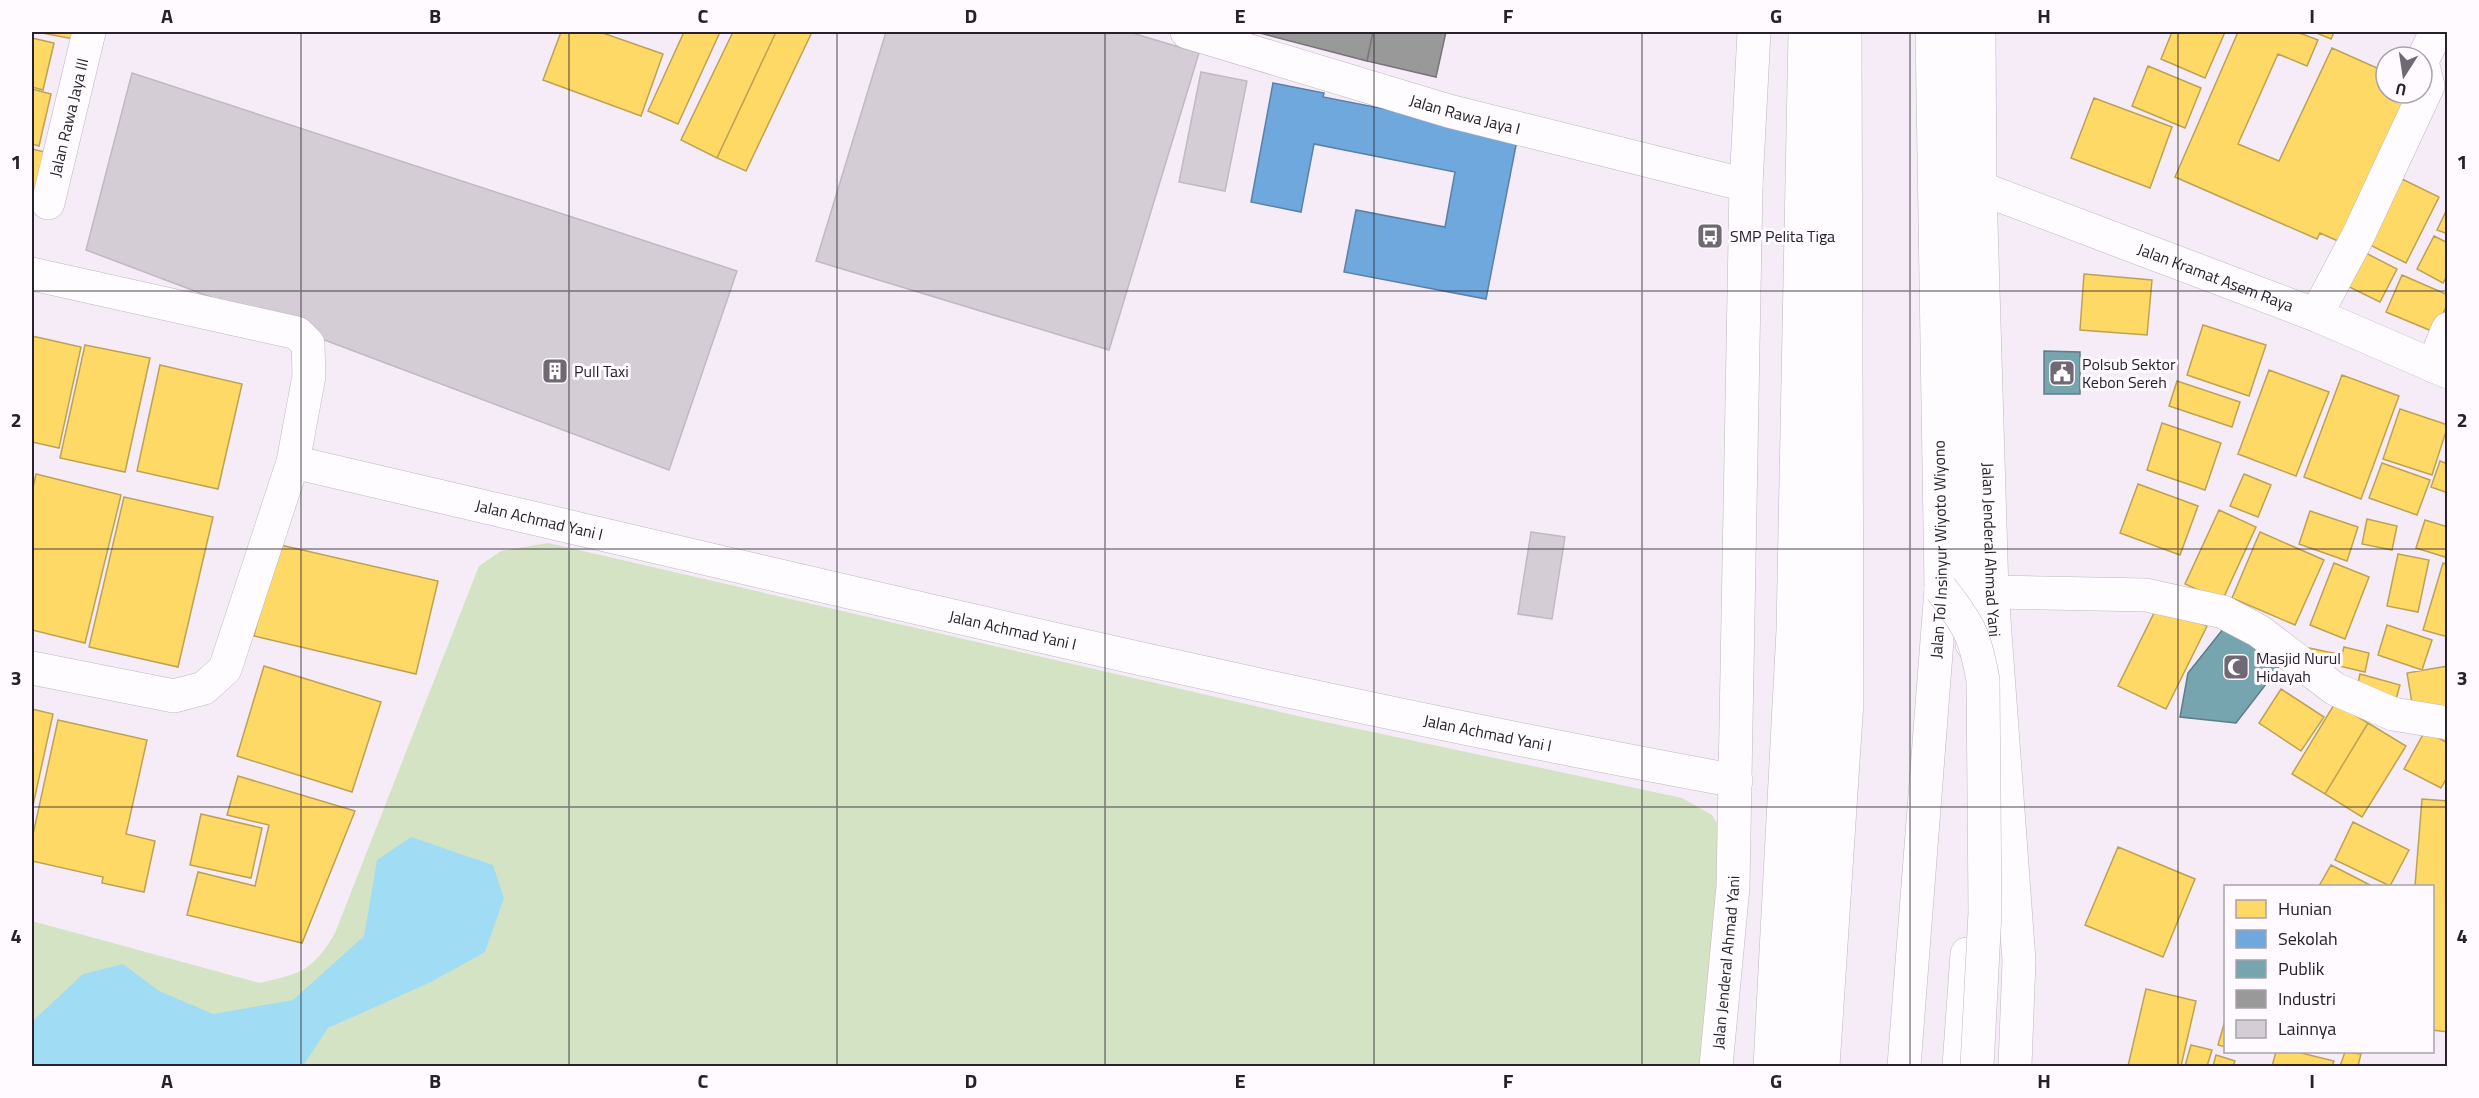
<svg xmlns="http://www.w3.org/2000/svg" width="2479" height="1098" viewBox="0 0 2479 1098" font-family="'Titillium Web',sans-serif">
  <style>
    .green { fill: #d4e3c3 }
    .water { fill: #a0ddf4 }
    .homes { fill: #ffd966; stroke: #bea254; stroke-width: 1.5 }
    .schools { fill: #6fa8dc; stroke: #5a80a7; stroke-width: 1.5 }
    .public { fill: #76a5af; stroke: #5f7d87; stroke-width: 1.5 }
    .industry { fill: #999; stroke: #777578; stroke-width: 1.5 }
    .building { fill: #d4cdd6; stroke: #c0b8c2; stroke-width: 1.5 }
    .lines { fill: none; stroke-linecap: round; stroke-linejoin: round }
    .minor-casing { stroke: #beb7c0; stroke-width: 34 }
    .tertiary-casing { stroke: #beb7c0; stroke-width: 34 }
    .secondary-casing { stroke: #beb7c0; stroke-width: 34 }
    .trunk-casing { stroke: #beb7c0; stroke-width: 34 }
    .motorway-casing { stroke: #beb7c0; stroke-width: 34 }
    .minor { stroke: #fefcfe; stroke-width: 33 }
    .tertiary { stroke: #fefcfe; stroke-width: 33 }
    .secondary { stroke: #fefcfe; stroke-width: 33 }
    .trunk { stroke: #fefcfe; stroke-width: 33 }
    .motorway { stroke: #fefcfe; stroke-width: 33 }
    .motorway-bridge-casing { stroke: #beb7c0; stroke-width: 34; stroke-linecap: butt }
    .motorway-bridge { stroke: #fefcfe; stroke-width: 33 }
    .grid { fill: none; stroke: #28212b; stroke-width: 1.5; stroke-opacity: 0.55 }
    .labels { text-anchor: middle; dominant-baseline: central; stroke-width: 6; stroke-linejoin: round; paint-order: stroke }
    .street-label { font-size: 16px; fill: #28212b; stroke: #fefaff }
    .poi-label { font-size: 16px; fill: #28212b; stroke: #fefaff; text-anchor: start }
    .neatline { fill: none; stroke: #28212b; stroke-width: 2 }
    .grid-label { font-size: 20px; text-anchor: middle; font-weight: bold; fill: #28212b }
  </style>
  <rect width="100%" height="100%" fill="#f5ecf7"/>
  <path class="green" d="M548,543L1302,717L1682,798L1712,815L1725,837L1702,1066H32V921L260,983C301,973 312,972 335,933L479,566L501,551Z"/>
  <path class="water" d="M411,837L493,865L504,898L485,952L431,982L328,1028L303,1066H32V1026L35,1019L83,974L123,964L159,991L213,1014L293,1000L364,936L377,860Z"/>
  <path class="homes" d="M37,32H86L84,41Z
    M561,32H600L663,54L641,116L543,80Z
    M684,32H720L678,124L648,111Z
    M733,32H776L717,158L681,140Z
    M776,32H812L746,171L717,158Z
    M2172,32H2225L2205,78L2161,59Z
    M2238,32H2297L2318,40L2307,66L2278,54L2238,144L2279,161L2332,48L2386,72V93H2420L2349,246L2320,233L2317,239L2175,177Z
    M2314,32H2334L2331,39Z
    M32,38L54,43L43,90L32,87Z
    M2148,66L2201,88L2185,128L2132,106Z
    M32,89L51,94L39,146L32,144Z
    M2094,98L2172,127L2150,188L2071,158Z
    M32,149L45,152L35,192L32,191Z
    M2402,179L2439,197L2406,263L2370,245Z
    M2448,207V234L2437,230Z
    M2434,236L2448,243V274L2443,283L2417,269Z
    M2356,248L2397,269L2380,302L2339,282Z
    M2084,274L2152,280L2147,335L2080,330Z
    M2402,275L2448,295V303L2434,332L2386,312Z
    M2203,325L2266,345L2249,396L2187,375Z
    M32,336L81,347L59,448L32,442Z
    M85,345L150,358L125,472L60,458Z
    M160,365L242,384L218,489L137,471Z
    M2269,370L2329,392L2296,476L2238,454Z
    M2342,375L2399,396L2361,499L2304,477Z
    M2177,381L2240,402L2232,427L2169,406Z
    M2400,409L2448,425L2432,475L2383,459Z
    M2162,423L2221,443L2205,490L2147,470Z
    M2440,461L2448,464V493L2431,487Z
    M2382,463L2430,480L2417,515L2369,498Z
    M36,474L121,495L85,643L32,630V492Z
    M2244,474L2271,485L2258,517L2230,506Z
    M2138,484L2198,506L2180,555L2120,533Z
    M124,497L213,517L178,667L89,647Z
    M2219,510L2256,527L2222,601L2185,584Z
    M2310,511L2358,527L2347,561L2299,544Z
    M2367,519L2397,526L2392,550L2362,544Z
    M2425,520L2448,527V550L2445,557L2416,548Z
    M2260,532L2324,560L2295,625L2232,598Z
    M276,544L438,581L416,674L254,636Z
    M2398,554L2429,560L2418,612L2387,606Z
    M2334,563L2369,577L2345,639L2310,625Z
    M2443,563L2448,565V637L2423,630Z
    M2159,603L2207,626L2166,709L2118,686Z
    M2387,625L2432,640L2422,670L2378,655Z
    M2344,647L2369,653L2365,672L2339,666Z
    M2309,648L2338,654L2336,664L2308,657Z
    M264,666L381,702L352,792L237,756Z
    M2448,666V709L2414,715L2407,673Z
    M2360,674L2400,685L2394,706L2355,695Z
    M2281,689L2324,717L2301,751L2259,723Z
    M2335,703L2368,723L2325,794L2292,774Z
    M32,709L53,714L32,810Z
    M58,720L147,740L126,834L155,841L144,892L102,883L103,877L32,861V839Z
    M2368,723L2406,746L2362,817L2325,794Z
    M2425,731L2448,743V776L2441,788L2404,769Z
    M238,776L355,811L302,943L187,915L198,872L255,886L269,825L227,815Z
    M2422,799L2448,801V1032L2432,1030V886H2415Z
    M201,814L262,828L251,878L190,865Z
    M2353,822L2409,850L2390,886L2335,860Z
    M2118,847L2195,879L2163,957L2085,925Z
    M2331,865L2372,886H2319Z
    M2146,989L2196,1001L2181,1066H2128Z
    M2226,1017V1047L2218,1045Z
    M2191,1045L2212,1050L2207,1066H2185Z
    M2276,1052H2297L2334,1061L2332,1066H2272Z
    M2345,1052L2361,1054L2358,1066H2340Z
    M2216,1055L2235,1061L2233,1066H2213Z"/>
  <path class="schools" d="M1273,83L1324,93L1323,97L1518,135L1486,299L1344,272L1356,210L1445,227L1455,172L1314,144L1301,212L1251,202Z"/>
  <path class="public" d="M2044,351L2080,352V394H2044Z
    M2231,619L2284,661L2236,723L2180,717L2188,673Z"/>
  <path class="industry" d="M1256,32H1373L1367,61Z
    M1373,32H1446L1436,77L1367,61Z"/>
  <path class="building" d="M886,32H1129L1199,53L1109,350L816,261Z
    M1201,72L1247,81L1225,191L1179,182Z
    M132,73L737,271L669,470L86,250Z
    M1531,532L1565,537L1552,619L1518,614Z"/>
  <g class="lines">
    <defs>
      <g id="minor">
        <path id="s1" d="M1187,32L1449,111L1746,185"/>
        <path id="s2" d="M48,203L89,32"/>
        <path d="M32,274L297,333L308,344L309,376L293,462"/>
        <path d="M2316,315L2358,236L2428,86L2422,61L2436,32"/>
        <path d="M2433,366L2448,329"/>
        <path d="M1992,592L2146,595L2223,612L2259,631L2335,689L2393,714L2448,723"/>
        <path id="s3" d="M32,668L174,696L204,688L225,669L293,462C772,573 1251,692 1736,781"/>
      </g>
      <g id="tertiary">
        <path id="s4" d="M1980,188L2316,315L2448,372"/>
      </g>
      <g id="secondary">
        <path id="s5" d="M1979,32L1980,188L1992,592L2019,961L2015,1066"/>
        <path id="s6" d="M1716,1066L1733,887L1746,185L1754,32"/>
      </g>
      <path id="trunk" d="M1953,32L1972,644
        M1796,1066L1804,945L1816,673L1821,34
        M1959,1066L1967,954"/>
      <g id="motorway">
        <path d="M1770,1066L1793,630L1805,32"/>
        <path d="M1823,1066L1847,701L1845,32"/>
        <path id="s7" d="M1904,1066L1941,589L1932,32"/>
      </g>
    </defs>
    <use href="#minor" class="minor-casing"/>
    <use href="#tertiary" class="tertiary-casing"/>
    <use href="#secondary" class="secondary-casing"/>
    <use href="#trunk" class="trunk-casing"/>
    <use href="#motorway" class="motorway-casing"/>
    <use href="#minor" class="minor"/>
    <use href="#tertiary" class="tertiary"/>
    <use href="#secondary" class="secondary"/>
    <use href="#trunk" class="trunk"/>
    <use href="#motorway" class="motorway"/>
    <defs>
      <path id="motorway-bridge" d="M1941,589C1969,625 1975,635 1983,680L1985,912L1977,1066"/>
    </defs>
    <use href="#motorway-bridge" class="motorway-bridge-casing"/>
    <use href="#motorway-bridge" class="motorway-bridge"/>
  </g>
  <path class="grid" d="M301,32V1066M569,32V1066M837,32V1066M1105,32V1066M1374,32V1066M1642,32V1066M1910,32V1066M2178,32V1066M32,291H2448M32,549H2448M32,807H2448"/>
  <defs>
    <symbol id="bus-square" viewBox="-11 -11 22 22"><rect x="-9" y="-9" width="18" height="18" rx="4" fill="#706872" stroke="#fefaff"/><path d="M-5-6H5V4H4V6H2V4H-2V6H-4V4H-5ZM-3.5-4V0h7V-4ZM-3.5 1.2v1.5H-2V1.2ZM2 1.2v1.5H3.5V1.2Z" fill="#fff"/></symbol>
    <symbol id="building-square" viewBox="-11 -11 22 22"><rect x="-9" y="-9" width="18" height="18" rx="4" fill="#706872" stroke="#fefaff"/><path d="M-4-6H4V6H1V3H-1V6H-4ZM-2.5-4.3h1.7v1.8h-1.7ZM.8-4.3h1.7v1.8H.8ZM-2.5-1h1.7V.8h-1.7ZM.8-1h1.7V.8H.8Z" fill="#fff"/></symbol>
    <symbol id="civic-square" viewBox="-11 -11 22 22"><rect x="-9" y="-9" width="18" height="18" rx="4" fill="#706872" stroke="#fefaff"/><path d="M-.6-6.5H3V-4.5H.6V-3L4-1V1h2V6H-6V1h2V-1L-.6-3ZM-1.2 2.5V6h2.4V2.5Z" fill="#fff"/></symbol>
    <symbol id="mosque-square" viewBox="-11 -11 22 22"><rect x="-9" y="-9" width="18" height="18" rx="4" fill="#706872" stroke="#fefaff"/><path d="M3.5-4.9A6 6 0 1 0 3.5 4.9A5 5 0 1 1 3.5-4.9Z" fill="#fff"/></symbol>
  </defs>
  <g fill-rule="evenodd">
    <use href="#bus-square" x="1695" y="221" width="30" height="30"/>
    <use href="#building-square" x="540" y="356" width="30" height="30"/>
    <use href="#civic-square" x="2047" y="358" width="30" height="30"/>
    <use href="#mosque-square" x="2221" y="652" width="30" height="30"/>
  </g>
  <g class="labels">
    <g class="street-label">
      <text stroke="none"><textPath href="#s1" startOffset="290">Jalan Rawa Jaya I</textPath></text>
      <text stroke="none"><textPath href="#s2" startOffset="88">Jalan Rawa Jaya III</textPath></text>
      <text stroke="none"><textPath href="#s4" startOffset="252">Jalan Kramat Asem Raya</textPath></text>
      <text stroke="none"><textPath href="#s3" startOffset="675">Jalan Achmad Yani I</textPath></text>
      <text stroke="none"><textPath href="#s5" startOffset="518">Jalan Jenderal Ahmad Yani</textPath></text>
      <text stroke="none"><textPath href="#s7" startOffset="518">Jalan Tol Insinyur Wiyoto Wiyono</textPath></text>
      <text stroke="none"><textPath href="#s3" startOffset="1161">Jalan Achmad Yani I</textPath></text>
      <text stroke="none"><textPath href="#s3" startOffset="1647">Jalan Achmad Yani I</textPath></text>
      <text stroke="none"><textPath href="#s6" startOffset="104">Jalan Jenderal Ahmad Yani</textPath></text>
    </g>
    <g class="poi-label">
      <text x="1730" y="236">SMP Pelita Tiga</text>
      <text x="2082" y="364">Polsub Sektor<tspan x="2082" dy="18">Kebon Sereh</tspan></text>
      <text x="574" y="371">Pull Taxi</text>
      <text x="2256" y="658">Masjid Nurul<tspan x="2256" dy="18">Hidayah</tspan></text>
    </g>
  </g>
  <rect width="2479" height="1098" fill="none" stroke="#fefaff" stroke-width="66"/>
  <rect x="2224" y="885" width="210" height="168" fill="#fefaff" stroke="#a8a3aa" stroke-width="1.5"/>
  <rect x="2236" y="900" width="30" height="18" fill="#ffd966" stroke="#a8a3aa" stroke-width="1.5"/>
  <text x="2278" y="915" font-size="18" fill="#28212b">Hunian</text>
  <rect x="2236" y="930" width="30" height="18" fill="#6fa8dc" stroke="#a8a3aa" stroke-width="1.5"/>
  <text x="2278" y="945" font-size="18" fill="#28212b">Sekolah</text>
  <rect x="2236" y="960" width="30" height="18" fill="#76a5af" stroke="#a8a3aa" stroke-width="1.5"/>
  <text x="2278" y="975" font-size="18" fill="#28212b">Publik</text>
  <rect x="2236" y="990" width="30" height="18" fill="#999999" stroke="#a8a3aa" stroke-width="1.5"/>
  <text x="2278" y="1005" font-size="18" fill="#28212b">Industri</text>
  <rect x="2236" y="1020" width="30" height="18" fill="#d4cdd6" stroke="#a8a3aa" stroke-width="1.5"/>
  <text x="2278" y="1035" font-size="18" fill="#28212b">Lainnya</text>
  <g transform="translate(2404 75) rotate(192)"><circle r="28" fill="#fefaff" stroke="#a8a3aa" stroke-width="1.5"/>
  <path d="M0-4.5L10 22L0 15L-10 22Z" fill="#706872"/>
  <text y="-9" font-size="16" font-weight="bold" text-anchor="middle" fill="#28212b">U</text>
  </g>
  <rect x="33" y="33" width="2413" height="1032" class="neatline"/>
  <g class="grid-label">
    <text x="167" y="23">A</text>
    <text x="435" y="23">B</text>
    <text x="703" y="23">C</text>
    <text x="971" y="23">D</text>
    <text x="1240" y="23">E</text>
    <text x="1508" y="23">F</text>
    <text x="1776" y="23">G</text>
    <text x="2044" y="23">H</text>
    <text x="2312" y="23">I</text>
    <text x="16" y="169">1</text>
    <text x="2462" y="169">1</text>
    <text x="16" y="427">2</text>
    <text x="2462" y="427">2</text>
    <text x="16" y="685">3</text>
    <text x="2462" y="685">3</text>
    <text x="16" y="943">4</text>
    <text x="2462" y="943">4</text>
    <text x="167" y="1088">A</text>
    <text x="435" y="1088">B</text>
    <text x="703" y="1088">C</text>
    <text x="971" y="1088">D</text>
    <text x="1240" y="1088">E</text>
    <text x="1508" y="1088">F</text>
    <text x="1776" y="1088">G</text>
    <text x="2044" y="1088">H</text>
    <text x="2312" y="1088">I</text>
  </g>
</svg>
